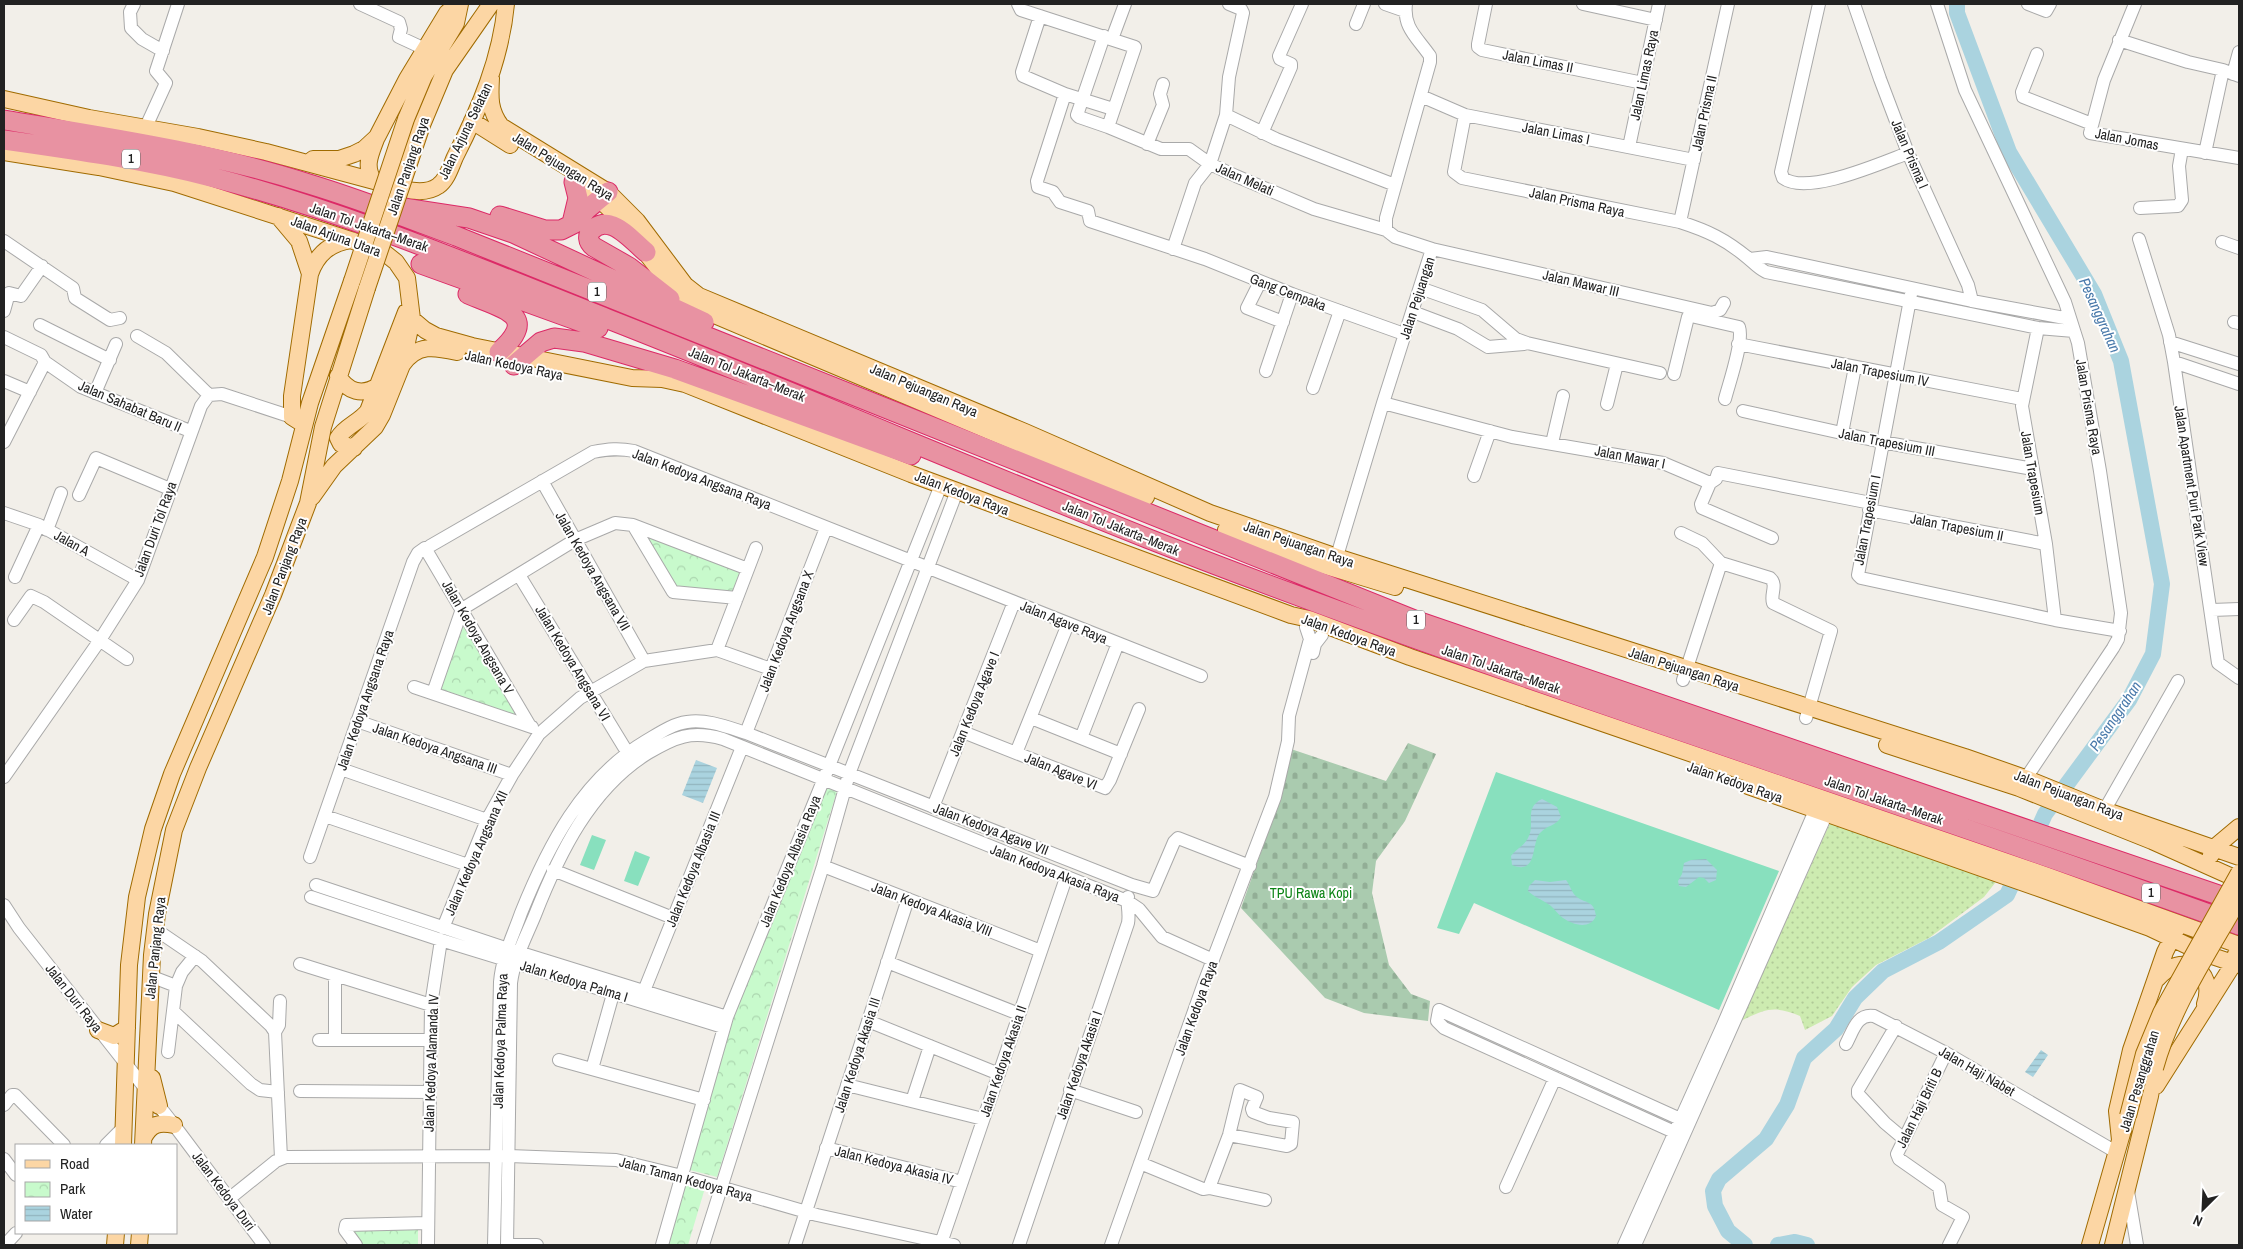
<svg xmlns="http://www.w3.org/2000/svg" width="2243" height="1249" viewBox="0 0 2243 1249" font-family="'Archivo Narrow',sans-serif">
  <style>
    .grass { fill: url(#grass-dots) }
    .cemetery { fill: url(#cemetery-stones) }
    .park { fill: url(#park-crowns) }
    .pitch { fill: #88e0be }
    .water { fill: url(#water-rules) }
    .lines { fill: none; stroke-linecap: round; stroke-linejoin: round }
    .river { stroke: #aad3df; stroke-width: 16 }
    .minor-casing { stroke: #a9a9a9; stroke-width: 14 }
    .major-casing { stroke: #a06b00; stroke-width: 18 }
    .highway-casing { stroke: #dc2a67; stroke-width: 21 }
    .minor { stroke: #fff; stroke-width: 12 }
    .major { stroke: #fcd6a4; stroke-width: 16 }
    .highway { stroke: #e892a2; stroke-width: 19 }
    .major-bridge-casing { stroke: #a06b00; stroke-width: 18; stroke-linecap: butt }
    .major-bridge { stroke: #fcd6a4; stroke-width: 16 }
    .labels { text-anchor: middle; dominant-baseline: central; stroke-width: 4; stroke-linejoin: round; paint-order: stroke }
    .shield { fill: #fff; stroke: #646464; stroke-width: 1 }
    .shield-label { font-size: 12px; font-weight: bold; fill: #222 }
    .street-label { font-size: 14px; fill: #222; stroke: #fff }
    .park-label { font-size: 14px; fill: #0c8416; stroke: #fff }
    .water-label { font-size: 15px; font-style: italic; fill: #4a7aab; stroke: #fff }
  </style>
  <defs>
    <pattern id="grass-dots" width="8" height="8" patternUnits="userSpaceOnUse" patternTransform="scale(1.25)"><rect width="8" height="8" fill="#cdebb0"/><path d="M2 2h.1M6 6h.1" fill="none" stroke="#b0c997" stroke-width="1.8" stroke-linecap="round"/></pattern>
    <pattern id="cemetery-stones" width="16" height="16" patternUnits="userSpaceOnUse" patternTransform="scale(1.25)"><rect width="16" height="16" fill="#aacbaf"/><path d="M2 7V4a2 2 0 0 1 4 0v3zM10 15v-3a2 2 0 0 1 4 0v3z" fill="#92ae96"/></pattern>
    <pattern id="park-crowns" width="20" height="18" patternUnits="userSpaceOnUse" patternTransform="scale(1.25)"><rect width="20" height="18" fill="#c8facc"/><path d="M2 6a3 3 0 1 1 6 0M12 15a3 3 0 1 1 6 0" fill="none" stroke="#acd6af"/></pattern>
    <pattern id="water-rules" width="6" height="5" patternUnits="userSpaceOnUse" patternTransform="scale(1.25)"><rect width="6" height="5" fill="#aad3df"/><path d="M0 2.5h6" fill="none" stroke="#92b5bf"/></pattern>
  </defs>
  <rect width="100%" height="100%" fill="#f2efe9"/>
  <path class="grass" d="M1830,823L1999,878L1984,897L1929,938L1876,965L1852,987L1832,1016L1805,1030L1800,1016C1774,1005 1765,1009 1741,1021Z"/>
  <path class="cemetery" d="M1408,743L1436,754L1405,821L1376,861L1372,893L1389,965L1411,994L1430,1001L1428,1021L1364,1013L1325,998L1241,908L1274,815L1291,749L1386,781Z"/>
  <path class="park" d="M640,528L745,571L735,595L681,594Z
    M460,620L526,723L431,692Z
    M820,781L838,788L717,1177L690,1170L728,1019Z
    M680,1181L705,1188L688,1245H660Z
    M342,1226H418V1245H355Z"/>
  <path class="pitch" d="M1496,772L1779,871L1719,1010L1474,903L1459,934L1437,928Z
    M592,835L606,840L594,870L580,865Z
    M635,851L650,857L638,886L624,881Z"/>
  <path class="water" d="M696,760L717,768L703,803L682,795Z
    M1542,799L1557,807L1561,817C1556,826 1547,825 1540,833C1531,843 1538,876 1512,865L1511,856C1516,849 1524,846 1528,838C1536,824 1523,808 1542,799Z
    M1706,859L1717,870L1716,880L1709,883L1704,878L1699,877L1686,887L1679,886L1678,881L1682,874L1684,863L1691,860Z
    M1535,880L1550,882L1566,880C1570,885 1572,894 1577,897C1586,904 1594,900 1596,916C1590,930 1573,925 1563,918C1557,914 1554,907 1548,904C1541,899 1534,897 1528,891L1529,886Z
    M2041,1050L2048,1055L2033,1077L2025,1072Z"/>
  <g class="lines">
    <path class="river" d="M1957,4V13L2009,152L2094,294L2121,361L2162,584L2153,654L2129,700L2045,814L2032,843
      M1745,1245L1728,1231L1715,1206L1713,1191L1719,1179L1766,1139L1787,1105L1804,1058L1836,1029L1855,998L1883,971L1939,942L2007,895L2020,867
      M1778,1245L1795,1242L1807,1245"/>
    <defs>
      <path id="minor" d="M134,4L130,12L131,28L142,39L163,51
        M360,4L399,22L401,29L399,37L425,49
        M1018,4L1021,10L1135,47L1108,127
        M1385,4L1405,11
        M1486,4L1478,44V47L1482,50L1643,83
        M1583,4L1656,20
        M1819,4L1781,172L1783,178C1807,196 1881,163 1908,153
        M1854,4L1880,79L1908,153L1968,285L1972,301
        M1937,4L1965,90L2065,302L2078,343L2100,471L2121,613L2118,639L2113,648L2022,784
        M2028,4L2046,11L2050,4
        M2135,4L2104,80L2090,133L2239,158
        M1040,16L1022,72L1023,76L1065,94L1113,109
        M1356,24L1364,4
        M1104,36L1077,115L1079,117L1108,127L1161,149H1189L1210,164L1236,176L1314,209L1386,230
        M1112,39L1125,4
        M2119,40L2188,62L2223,70L2239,76
        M2037,54L2022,92L2023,97L2092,124
        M2233,74L2239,52
        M1065,94L1037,181L1038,187L1053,192L1060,202L1088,211L1090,221L1205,259L1292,294L1404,334
        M1421,96L1465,115L1694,160
        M1226,115L1276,139L1395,185
        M1465,115L1454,172L1462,178L1680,222C1708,231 1725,239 1748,258C1755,264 1758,268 1766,272L2038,328L2074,331
        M145,129L166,83L156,71L178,4
        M1262,133L1291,67V64L1280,59L1279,56L1302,4
        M1147,144L1163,105L1160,94L1163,84
        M1629,147L1659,4
        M2205,153L2223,70
        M2140,208L2178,206L2182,200L2179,166L2182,149
        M1680,222L1728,4
        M2139,239L2169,335L2174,362L2218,663L2239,678
        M4,241L73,288L75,298L110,320L120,318
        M2222,242L2239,248
        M1173,249L1195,183L1210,164L1226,115L1229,77L1243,13L1241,9L1229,4
        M1432,249L1712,313L1720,310L1724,303
        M1750,259L1767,257L1972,301L2070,319
        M1260,282L1247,308L1283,322
        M1420,288L1482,310L1516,339L1527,343L1660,373
        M1912,289L1858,575L1861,578L2055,620L2120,631
        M4,311L9,293L21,296L42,266
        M1413,312L1458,329L1488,347L1524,344
        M2234,322L2239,323
        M40,325L110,360
        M2038,328L2022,406L2046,544L2055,620
        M137,336L166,353L209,395
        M4,337L41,355L45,362L81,387L190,431
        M2170,342L2239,364
        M1738,344L2022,399
        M2174,362L2239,384
        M1266,371L1292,294
        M1674,374L1688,317L1691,316L1739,327C1744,341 1729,383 1725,399
        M4,381L30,392
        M1313,388L1340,311
        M95,393L116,344
        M1383,403L1512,437L1663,463L1710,483
        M1607,404L1617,364
        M1743,411L1882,442L2033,469
        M1842,433L1855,367
        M4,442L45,362
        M1552,443L1563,396
        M1474,476L1490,431
        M542,481L644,661
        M1710,483L1716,479L1718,473L1871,503
        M1710,483L1701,504L1702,508L1772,538
        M79,495L96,458L170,489
        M1869,510L2046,544
        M4,513L39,525L138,580
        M633,525L673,592L737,598
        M47,530L61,493
        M1681,533L1702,543L1721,563
        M430,546L593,452C608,449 619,448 634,451L1201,676
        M1334,566L1383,403L1432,249L1395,237L1386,230V218L1430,62V56C1417,37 1403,28 1406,4
        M519,575L624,747L632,756
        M15,577L39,525
        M2212,610L2239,609
        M14,620L31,596L44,602L127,659
        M717,650L756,548
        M1313,653L1315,644L1322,635
        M1683,680L1721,563L1770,578C1778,585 1770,594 1773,603L1831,631L1806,718
        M414,687L532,727
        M433,693L462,609L575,540L615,523L633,525L748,569
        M1031,718L1121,754
        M357,721L512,775
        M963,732L1105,788L1110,780L1139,709
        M746,733L826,528
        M1081,738L1118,643
        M1016,753L1068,624
        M341,769L487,820
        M4,777L100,640L138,580L201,406L209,395L222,394L292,417
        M933,807L1014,602
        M325,816L468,865
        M2100,818L2178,681
        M310,857L413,562L418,553L425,548L530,726
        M823,866L1041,951
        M553,870L673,918
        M316,885L508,949L727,1017
        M311,897L441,940L723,1027
        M4,905L19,928L174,1125L264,1245
        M443,928L487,820L512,775L539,734L580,698L644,661L717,650L771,669
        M155,929L202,961L271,1026L275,1032L281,1158
        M887,962L1019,1014
        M300,964L431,1005
        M150,976L176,986L173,1011L251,1084L260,1090L278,1092
        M176,986L182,972L195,956
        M644,991L742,747
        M868,1021L999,1074
        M1896,1026L1858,1090V1094L1885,1123L1904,1139
        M275,1032L279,1025L280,1001
        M319,1040H431
        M335,1040V975
        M1846,1044C1853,1031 1857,1013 1874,1016L1946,1053L2116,1152
        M168,1052L173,1011
        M1946,1053L1897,1154L1899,1159L1939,1187L1942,1205L1963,1217L1949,1245
        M559,1060L704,1100
        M592,1069L613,994
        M847,1085L983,1119
        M1070,1090L1136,1112
        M300,1091L430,1092
        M912,1101L930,1046
        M4,1105L12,1095H15L64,1145
        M1683,1136L1444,1028L1437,1021L1439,1010L1689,1123
        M106,1145L124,1127
        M826,1148L962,1182
        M4,1159L16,1175
        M1140,1163L1203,1189L1209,1188L1265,1200
        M1506,1187L1555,1078
        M1209,1188L1229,1135L1240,1090L1257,1097L1252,1109L1253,1112L1269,1118L1293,1122L1291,1144L1287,1146L1229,1135
        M2128,1191L2137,1245
        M230,1198L276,1161L286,1157L509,1156L616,1160L682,1176L817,1215L954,1245
        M941,1243L1066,878
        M5,1245L16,1233
        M356,1245L345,1230L346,1225L428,1223
        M428,1245L431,1005L441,940
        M494,1245L500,982C502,957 513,936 521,913C548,846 582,779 646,741C658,734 672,724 687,722C707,719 727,727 746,733L1132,885L1153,891L1174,842L1178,838L1250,866
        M507,1245L511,983C514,959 526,937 535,915C559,854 590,789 648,753C675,737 691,730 723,739L1127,901L1139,909L1162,937L1213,960
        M507,1245H537
        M662,1245L727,1017L829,766L941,485
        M703,1245L823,866L849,774L957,491
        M795,1245L908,899
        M1019,1245L1128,923C1130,912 1126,902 1128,897
        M1111,1245L1204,983L1275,797L1288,741L1289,716L1310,639L1306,627
        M1624,1245L1723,1025L1819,801
        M1635,1245L1830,806"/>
      <path id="major" d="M491,78C490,97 489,110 501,126L608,192L637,221L685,285L699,296L1025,432L1210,513L1337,557L1965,757L2025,778L2104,810L2239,857
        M4,99L89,118L198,137L266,152L404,189C416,192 428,193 438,186C447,180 451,166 455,157C480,108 501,58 506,4
        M406,119L424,76L456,23L460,4
        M472,121L510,145
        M422,125L445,70L491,4
        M4,152L99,167L174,183L351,240L386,254L396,262L407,278L412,319L402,365L382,415L375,427L334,466L312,497
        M313,159H339L354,154L364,149L377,137L407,79L447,13L457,4
        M374,181C364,167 370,155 376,139
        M589,192C634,222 655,280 700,309L1146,497
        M278,216L299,241L310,274
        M412,319L425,330L436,336L472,346L632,378L662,379L685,384L911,474L1291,615L1309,619L1410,657L2048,876L2239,945
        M402,365C417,343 435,347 457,352
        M338,376C348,392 362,396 378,386
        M303,424L292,417V396L310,274C317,254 330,243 351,240
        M354,448L341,444L338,438C345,426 360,422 368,411L406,312
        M1226,530L1313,562L1395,587
        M1887,745L2019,788L2152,841L2239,880
        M1748,786L2044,890L2150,928L2203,953L2239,965
        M2211,855L2214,848L2239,827
        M2157,979C2181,950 2217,969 2205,1004
        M98,1030L114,1036L127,1028
        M152,1078L159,1106
        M2156,1086L2234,963L2236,954
        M144,1137C151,1124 159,1122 174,1125
        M2120,1140L2117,1111L2131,1050L2165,952L2176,930
        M123,1145L129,965L137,897L153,829L172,774L265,557L290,481L310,403L352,281
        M143,1145L152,955L157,914L174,830L198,768L273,595L308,503L323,427L367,288
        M115,1245L116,1233
        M139,1245L140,1233
        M2090,1245L2123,1130
        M2113,1245L2150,1096L2155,1068"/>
      <path id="highway" d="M4,120C106,137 210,152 309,184C359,199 407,218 456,236L1417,621L2239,902
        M4,140C75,150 145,160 215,178C350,213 478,268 608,319C789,390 968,467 1149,539C1508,680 1877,793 2239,925
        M397,207L469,218L513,233L704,322
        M500,216L545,230H561L575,223L586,210L608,192
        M572,223L578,198L574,182
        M646,252C636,244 623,228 610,225C596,221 580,236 594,247L629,267L670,299
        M421,264L598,328
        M468,294C500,308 542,314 499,352
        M514,365L541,342L554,338L584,342L675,369L911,455"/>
    </defs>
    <use href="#minor" class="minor-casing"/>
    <use href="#major" class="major-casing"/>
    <use href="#highway" class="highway-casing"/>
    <use href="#minor" class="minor"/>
    <use href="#major" class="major"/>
    <use href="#highway" class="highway"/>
    <defs>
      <path id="major-bridge" d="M352,281L406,119
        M367,288L422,125
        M2155,1068C2172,1007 2208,954 2239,899
        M2128,1116L2144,1054L2161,1013L2239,873"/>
    </defs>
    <use href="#major-bridge" class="major-bridge-casing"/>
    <use href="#major-bridge" class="major-bridge"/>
  </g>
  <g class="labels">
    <g class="shield">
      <rect x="122" y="149.5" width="18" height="19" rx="4"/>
      <rect x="588" y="282.5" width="18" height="19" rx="4"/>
      <rect x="1407" y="610.5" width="18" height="19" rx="4"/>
      <rect x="2142" y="883.5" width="18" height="19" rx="4"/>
    </g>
    <g class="shield-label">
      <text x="131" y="159">1</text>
      <text x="597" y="292">1</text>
      <text x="1416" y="620">1</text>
      <text x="2151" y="893">1</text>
    </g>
    <g class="street-label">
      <text transform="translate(1538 61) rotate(11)">Jalan Limas II</text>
      <text transform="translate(1644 75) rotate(-78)">Jalan Limas Raya</text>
      <text transform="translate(1704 113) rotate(-78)">Jalan Prisma II</text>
      <text transform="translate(465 131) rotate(-64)">Jalan Arjuna Selatan</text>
      <text transform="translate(1556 133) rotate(11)">Jalan Limas I</text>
      <text transform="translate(2127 139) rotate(11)">Jalan Jomas</text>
      <text transform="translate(1910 154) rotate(67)">Jalan Prisma I</text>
      <text transform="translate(408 166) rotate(-71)">Jalan Panjang Raya</text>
      <text transform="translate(563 166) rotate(32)">Jalan Pejuangan Raya</text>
      <text transform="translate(1245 179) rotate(24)">Jalan Melati</text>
      <text transform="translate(1577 202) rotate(12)">Jalan Prisma Raya</text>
      <text transform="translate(369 227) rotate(19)">Jalan Tol Jakarta–Merak</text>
      <text transform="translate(336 236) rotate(20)">Jalan Arjuna Utara</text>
      <text transform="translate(1581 283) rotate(13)">Jalan Mawar III</text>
      <text transform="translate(1288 292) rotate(21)">Gang Cempaka</text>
      <text transform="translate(1417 298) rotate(-72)">Jalan Pejuangan</text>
      <text transform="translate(514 365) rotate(12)">Jalan Kedoya Raya</text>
      <text transform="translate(1880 372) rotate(11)">Jalan Trapesium IV</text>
      <text transform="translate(747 374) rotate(22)">Jalan Tol Jakarta–Merak</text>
      <text transform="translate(924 390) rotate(23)">Jalan Pejuangan Raya</text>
      <text transform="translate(130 406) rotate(23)">Jalan Sahabat Baru II</text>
      <text transform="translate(2089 407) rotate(80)">Jalan Prisma Raya</text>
      <text transform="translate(1887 442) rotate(11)">Jalan Trapesium III</text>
      <text transform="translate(1630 457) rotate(11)">Jalan Mawar I</text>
      <text transform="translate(2033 473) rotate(80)">Jalan Trapesium</text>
      <text transform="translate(702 479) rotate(21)">Jalan Kedoya Angsana Raya</text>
      <text transform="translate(2192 486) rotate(81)">Jalan Apartment Puri Park View</text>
      <text transform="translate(962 493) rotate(21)">Jalan Kedoya Raya</text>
      <text transform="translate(1867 520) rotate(-79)">Jalan Trapesium I</text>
      <text transform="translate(1957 527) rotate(11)">Jalan Trapesium II</text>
      <text transform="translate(1121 528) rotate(22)">Jalan Tol Jakarta–Merak</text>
      <text transform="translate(155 529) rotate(-70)">Jalan Duri Tol Raya</text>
      <text transform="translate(72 543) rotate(29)">Jalan A</text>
      <text transform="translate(1299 544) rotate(19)">Jalan Pejuangan Raya</text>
      <text transform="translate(284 566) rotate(-69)">Jalan Panjang Raya</text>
      <text transform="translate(593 571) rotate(60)">Jalan Kedoya Angsana VII</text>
      <text transform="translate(1064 622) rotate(22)">Jalan Agave Raya</text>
      <text transform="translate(786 631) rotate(-69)">Jalan Kedoya Angsana X</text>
      <text transform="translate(1349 635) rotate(20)">Jalan Kedoya Raya</text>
      <text transform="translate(478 637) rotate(60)">Jalan Kedoya Angsana V</text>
      <text transform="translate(573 663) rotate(59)">Jalan Kedoya Angsana VI</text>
      <text transform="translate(1501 669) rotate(19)">Jalan Tol Jakarta–Merak</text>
      <text transform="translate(1684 669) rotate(18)">Jalan Pejuangan Raya</text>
      <text transform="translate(365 700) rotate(-71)">Jalan Kedoya Angsana Raya</text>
      <text transform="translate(974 704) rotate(-68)">Jalan Kedoya Agave I</text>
      <text transform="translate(435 748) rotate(19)">Jalan Kedoya Angsana III</text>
      <text transform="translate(1061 771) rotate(22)">Jalan Agave VI</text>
      <text transform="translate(1735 782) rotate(19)">Jalan Kedoya Raya</text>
      <text transform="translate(2069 795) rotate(21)">Jalan Pejuangan Raya</text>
      <text transform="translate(1884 800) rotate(19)">Jalan Tol Jakarta–Merak</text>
      <text transform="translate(991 829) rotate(21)">Jalan Kedoya Agave VII</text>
      <text transform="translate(476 853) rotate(-66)">Jalan Kedoya Angsana XII</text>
      <text transform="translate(790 861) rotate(-68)">Jalan Kedoya Albasia Raya</text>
      <text transform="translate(693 869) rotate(-68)">Jalan Kedoya Albasia III</text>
      <text transform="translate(1055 873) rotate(21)">Jalan Kedoya Akasia Raya</text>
      <text transform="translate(932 909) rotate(21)">Jalan Kedoya Akasia VIII</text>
      <text transform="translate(155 948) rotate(-84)">Jalan Panjang Raya</text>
      <text transform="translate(574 981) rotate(17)">Jalan Kedoya Palma I</text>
      <text transform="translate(74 998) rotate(52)">Jalan Duri Raya</text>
      <text transform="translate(1196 1008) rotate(-70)">Jalan Kedoya Raya</text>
      <text transform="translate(500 1041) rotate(-88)">Jalan Kedoya Palma Raya</text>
      <text transform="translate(857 1055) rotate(-72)">Jalan Kedoya Akasia III</text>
      <text transform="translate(1003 1061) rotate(-71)">Jalan Kedoya Akasia II</text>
      <text transform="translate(431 1063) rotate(-88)">Jalan Kedoya Alamanda IV</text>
      <text transform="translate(1079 1065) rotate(-71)">Jalan Kedoya Akasia I</text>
      <text transform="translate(1977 1071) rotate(30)">Jalan Haji Nabet</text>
      <text transform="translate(2139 1081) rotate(-73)">Jalan Pesanggrahan</text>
      <text transform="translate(1919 1108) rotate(-64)">Jalan Haji Briti B</text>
      <text transform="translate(894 1165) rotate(14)">Jalan Kedoya Akasia IV</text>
      <text transform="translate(686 1179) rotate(15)">Jalan Taman Kedoya Raya</text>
      <text transform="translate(224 1191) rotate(53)">Jalan Kedoya Duri</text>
    </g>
    <g class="park-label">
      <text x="1311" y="893">TPU Rawa Kopi</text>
    </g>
    <g class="water-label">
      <text transform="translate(2100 315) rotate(66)">Pesanggrahan</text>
      <text transform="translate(2115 716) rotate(-56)">Pesanggrahan</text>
    </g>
  </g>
  <rect width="2243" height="1249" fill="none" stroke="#222222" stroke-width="10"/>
  <rect x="15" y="1144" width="162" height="90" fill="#ffffff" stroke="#a7a7a7"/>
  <rect x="25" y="1160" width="25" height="8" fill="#fcd6a4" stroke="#a7a7a7"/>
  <text x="60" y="1169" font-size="15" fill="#222222">Road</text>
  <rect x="25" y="1182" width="25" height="15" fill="url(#park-crowns)" stroke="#a7a7a7"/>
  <text x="60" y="1194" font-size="15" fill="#222222">Park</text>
  <rect x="25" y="1206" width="25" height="15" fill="url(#water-rules)" stroke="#a7a7a7"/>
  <text x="60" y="1219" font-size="15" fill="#222222">Water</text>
  <g transform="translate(2203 1209) rotate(204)" stroke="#ffffff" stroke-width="4" paint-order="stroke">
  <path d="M0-4L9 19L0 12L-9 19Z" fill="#222222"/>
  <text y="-8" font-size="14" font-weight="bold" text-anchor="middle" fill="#222222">N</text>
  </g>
</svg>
